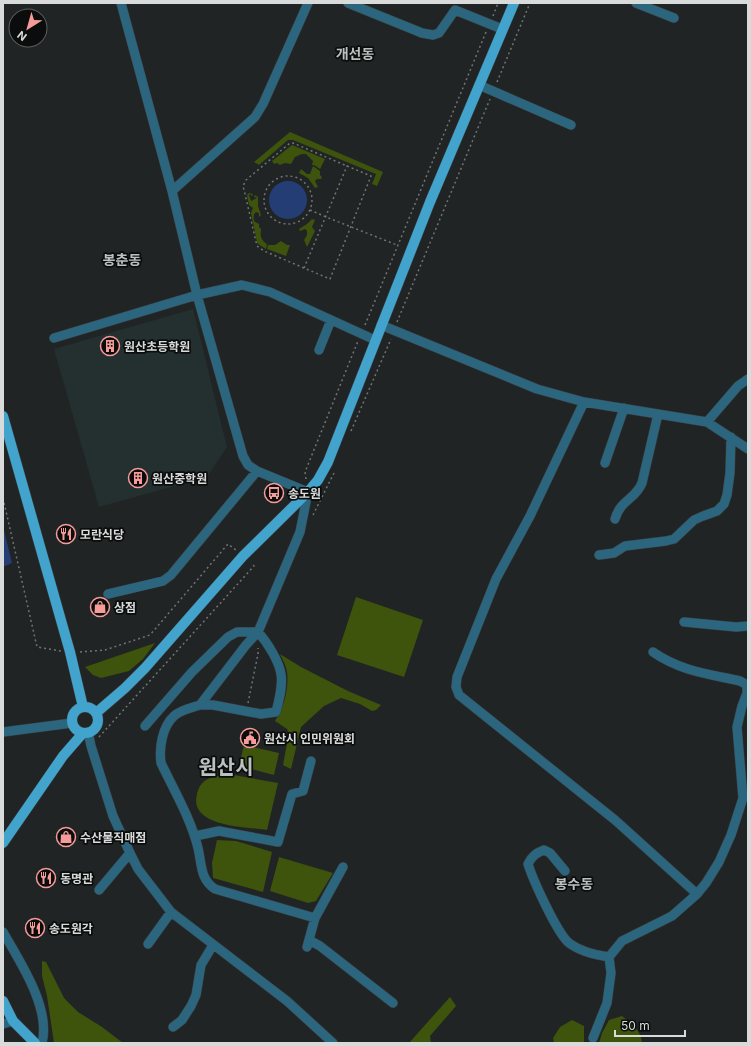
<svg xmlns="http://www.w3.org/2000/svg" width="751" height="1046" viewBox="0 0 751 1046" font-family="Inter,'Noto Sans KR',sans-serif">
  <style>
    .built { fill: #242f2f }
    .green { fill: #3e530b }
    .water { fill: #243d74 }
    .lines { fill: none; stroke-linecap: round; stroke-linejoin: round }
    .minor-casing { stroke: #3a3e3e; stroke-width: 10 }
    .major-casing { stroke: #3a3e3e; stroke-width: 11 }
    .path { stroke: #717474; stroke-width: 1.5; stroke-dasharray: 2 3; stroke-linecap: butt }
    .minor { stroke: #2c657e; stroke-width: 9 }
    .major { stroke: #42a4cd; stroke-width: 10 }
    .labels { text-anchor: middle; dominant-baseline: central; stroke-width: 3.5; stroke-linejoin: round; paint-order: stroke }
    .poi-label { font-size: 12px; font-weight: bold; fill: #d9dbdb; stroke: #0b0d0d; text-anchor: start }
    .quarter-label { font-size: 14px; font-weight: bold; fill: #bcc1c0; stroke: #0b0d0d }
    .town-label { font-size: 20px; font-weight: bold; fill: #bcc1c0; stroke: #0b0d0d }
  </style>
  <rect width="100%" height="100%" fill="#202424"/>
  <path class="built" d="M193,309L227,447L207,477L99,507L54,349Z"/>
  <path class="green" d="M290,132L383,172L377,186L372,184L376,174L293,140H288L259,165L254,162Z
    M292,145L325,159L320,169L314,165H312L313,161L306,154H302L295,157L291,164L285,163L280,165L277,163L274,164L272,161Z
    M313,166L320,171V175L322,177L321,179H317L315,181L318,187L315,188L308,178L299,173L301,169L307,174H310Z
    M249,193L253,194L252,196L250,194L249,195L251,201L257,198L254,197L255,195L258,197V206L261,215L259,217V213L256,212C253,214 253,219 255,222L259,224V227L261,229C260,236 261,240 267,244L266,249L258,244L257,242L251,213L253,208L249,205L247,195Z
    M312,219L315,220L312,227L315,231L307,247L304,240L307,235V231L305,229L300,231L299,229L307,224Z
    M281,241L287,245H290L286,256L267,249L268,245H275Z
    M356,597L423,620L404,677L337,655Z
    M155,643L143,659L129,671L101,678L93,675L85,667Z
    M280,654L301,667L348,691L381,705L376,710L372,711L360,704L341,698L324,706L301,727L291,769L283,765L289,733L287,729L275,721C284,707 289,689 287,672C286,666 283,660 280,654Z
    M244,745L279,753L274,775L239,766Z
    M228,774L278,783L267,830C246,827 188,827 197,794C201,777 213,777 228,774Z
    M217,840L236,841L272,852L263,892L213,878L212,863Z
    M279,857L333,873L316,901L308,903L270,891Z
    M42,961L46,962L64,998L78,1012L102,1027L123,1043H54L47,996L42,976Z
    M450,997L456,1006L430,1036L431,1043H409Z
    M622,1016C632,1024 641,1030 642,1043H599L602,1033L609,1020Z
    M572,1020L584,1026V1043H554L553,1038L560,1027Z"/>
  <path class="water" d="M269 200a19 19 0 1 1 38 0a19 19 0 1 1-38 0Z
    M3,526L12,563L3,567Z"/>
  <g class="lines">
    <defs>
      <path id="minor" d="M121,3L172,191L197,295L243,456L248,465L257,471L308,492L300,532L258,632L246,645L200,705H213L261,714L276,712C279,700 283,686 281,674C279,661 267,642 258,632H237L228,637L192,672L145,726
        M348,3L422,33L433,35L439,33L455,10L502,29
        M636,3L674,18
        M479,85L571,125
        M172,191L255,117L263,104L308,3
        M381,325L537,389L584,402L707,422L738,386L748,379
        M54,338L197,295L242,285L270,292L375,340
        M319,350L331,320
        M584,402L530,516L496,579L457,677L456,687L459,695L615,820L697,894L706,883L719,862L731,835L743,798L737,727L742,706L747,693V685L740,681C709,674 680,671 653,652
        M707,422L748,449
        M605,463L624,408
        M615,519C621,499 635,500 642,483L658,414
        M599,555L614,553L625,546L666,541L674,539L694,520L703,516L717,511L724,504L727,495L730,473L731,437
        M108,594L163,581L171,575L257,471
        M684,622L736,627L748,626
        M200,705C191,708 180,710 174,716C162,727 159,748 161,763C174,790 191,819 198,848C202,865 200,879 215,889L315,918
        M3,732L72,723
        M88,732L91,746L113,816L130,853L138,869L171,912L287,1001L333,1043
        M195,836L219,831L278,842L292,794L303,791L311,761
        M565,871L550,853L544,850C536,853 532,856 528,864C533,880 557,933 569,943C581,952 595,955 609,957
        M99,890L130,853
        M3,932C20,962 51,1008 42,1043
        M309,940L320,946L393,1003
        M148,944L171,912
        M307,947L315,918L343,867
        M3,1024L13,1021
        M173,1027L182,1020L191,1006L196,995L201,965L213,945
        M593,1038L607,1003L611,973L609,957L622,941L672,916L697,894"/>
      <path id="major" d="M3,416L70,652L83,707
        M72 720a13 13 0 1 1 26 0a13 13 0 1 1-26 0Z
        M96,713L125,688L145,668L243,556L308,492L318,480L328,462L430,202L514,3
        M3,843L63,756L83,733
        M3,1001L13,1021L35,1043"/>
    </defs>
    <use href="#minor" class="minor-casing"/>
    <use href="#major" class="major-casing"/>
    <path class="path" d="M493,16L498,3
      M497,82L530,3
      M347,166L371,176L330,279L304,268Z
      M264 200a24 24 0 1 1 48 0a24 24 0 1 1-48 0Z
      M310,210L326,217L397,245
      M304,268L264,251L257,246L245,194L243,186L246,180L290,143H293L347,166
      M397,322L490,99
      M365,325L486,32
      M351,431L391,339
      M306,479L305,472L358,341
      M3,498L37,647L61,651
      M313,515L334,473
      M80,652L105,650L150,635L228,544L236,550
      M248,703L258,654V648
      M99,737L254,566L251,563"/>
    <use href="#minor" class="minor"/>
    <use href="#major" class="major"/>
  </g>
  <defs>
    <symbol id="building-ring" viewBox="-11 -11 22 22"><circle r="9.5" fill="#0b0d0d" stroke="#f59b99" stroke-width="1.5"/><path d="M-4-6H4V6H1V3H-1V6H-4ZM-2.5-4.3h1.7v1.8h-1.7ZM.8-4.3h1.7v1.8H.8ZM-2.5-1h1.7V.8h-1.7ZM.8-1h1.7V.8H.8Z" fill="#f59b99"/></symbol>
    <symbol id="bus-ring" viewBox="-11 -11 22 22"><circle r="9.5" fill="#0b0d0d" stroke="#f59b99" stroke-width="1.5"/><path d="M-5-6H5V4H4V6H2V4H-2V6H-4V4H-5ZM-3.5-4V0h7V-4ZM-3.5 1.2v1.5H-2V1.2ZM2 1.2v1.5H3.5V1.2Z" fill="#f59b99"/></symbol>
    <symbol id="restaurant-ring" viewBox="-11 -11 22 22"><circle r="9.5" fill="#0b0d0d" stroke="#f59b99" stroke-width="1.5"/><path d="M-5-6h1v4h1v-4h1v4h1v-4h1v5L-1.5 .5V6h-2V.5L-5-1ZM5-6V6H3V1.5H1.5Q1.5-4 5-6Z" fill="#f59b99"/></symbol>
    <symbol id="shop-ring" viewBox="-11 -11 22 22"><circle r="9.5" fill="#0b0d0d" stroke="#f59b99" stroke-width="1.5"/><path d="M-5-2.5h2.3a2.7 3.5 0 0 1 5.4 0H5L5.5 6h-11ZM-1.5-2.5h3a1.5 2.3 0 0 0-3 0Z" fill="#f59b99"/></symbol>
    <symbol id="civic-ring" viewBox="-11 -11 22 22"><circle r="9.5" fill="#0b0d0d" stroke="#f59b99" stroke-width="1.5"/><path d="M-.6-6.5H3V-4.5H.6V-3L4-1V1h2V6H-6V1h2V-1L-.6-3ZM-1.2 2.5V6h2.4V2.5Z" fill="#f59b99"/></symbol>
  </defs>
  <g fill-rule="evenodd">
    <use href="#building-ring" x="99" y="335" width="22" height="22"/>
    <use href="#building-ring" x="127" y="467" width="22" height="22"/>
    <use href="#bus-ring" x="263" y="482" width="22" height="22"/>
    <use href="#restaurant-ring" x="55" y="523" width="22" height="22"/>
    <use href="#shop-ring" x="89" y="596" width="22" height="22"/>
    <use href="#civic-ring" x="239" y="727" width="22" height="22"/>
    <use href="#shop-ring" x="55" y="826" width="22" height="22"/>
    <use href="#restaurant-ring" x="35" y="867" width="22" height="22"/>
    <use href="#restaurant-ring" x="24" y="917" width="22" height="22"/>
  </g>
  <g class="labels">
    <g class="poi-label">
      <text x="124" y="346">원산초등학원</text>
      <text x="152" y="478">원산중학원</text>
      <text x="288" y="493">송도원</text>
      <text x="80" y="534">모란식당</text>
      <text x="114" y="607">상점</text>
      <text x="264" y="738">원산시 인민위원회</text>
      <text x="80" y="837">수산물직매점</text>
      <text x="60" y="878">동명관</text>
      <text x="49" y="928">송도원각</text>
    </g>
    <g class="quarter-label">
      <text x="355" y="53">개선동</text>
      <text x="122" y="259">봉춘동</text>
      <text x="574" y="883">봉수동</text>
    </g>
    <g class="town-label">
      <text x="226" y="767">원산시</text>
    </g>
  </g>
  <rect width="751" height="1046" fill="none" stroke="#d9dbdb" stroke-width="8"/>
  <g transform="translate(28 28) rotate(217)"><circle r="19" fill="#0b0d0d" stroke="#5d5f5f"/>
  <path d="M0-3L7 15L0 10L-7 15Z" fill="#f59b99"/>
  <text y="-6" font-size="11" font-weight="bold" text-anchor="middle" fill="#d9dbdb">N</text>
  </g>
  <path d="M615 1030v6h70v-6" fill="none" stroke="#d9dbdb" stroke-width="2"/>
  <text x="621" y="1030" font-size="12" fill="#d9dbdb" stroke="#0b0d0d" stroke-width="3" paint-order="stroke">50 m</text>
</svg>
